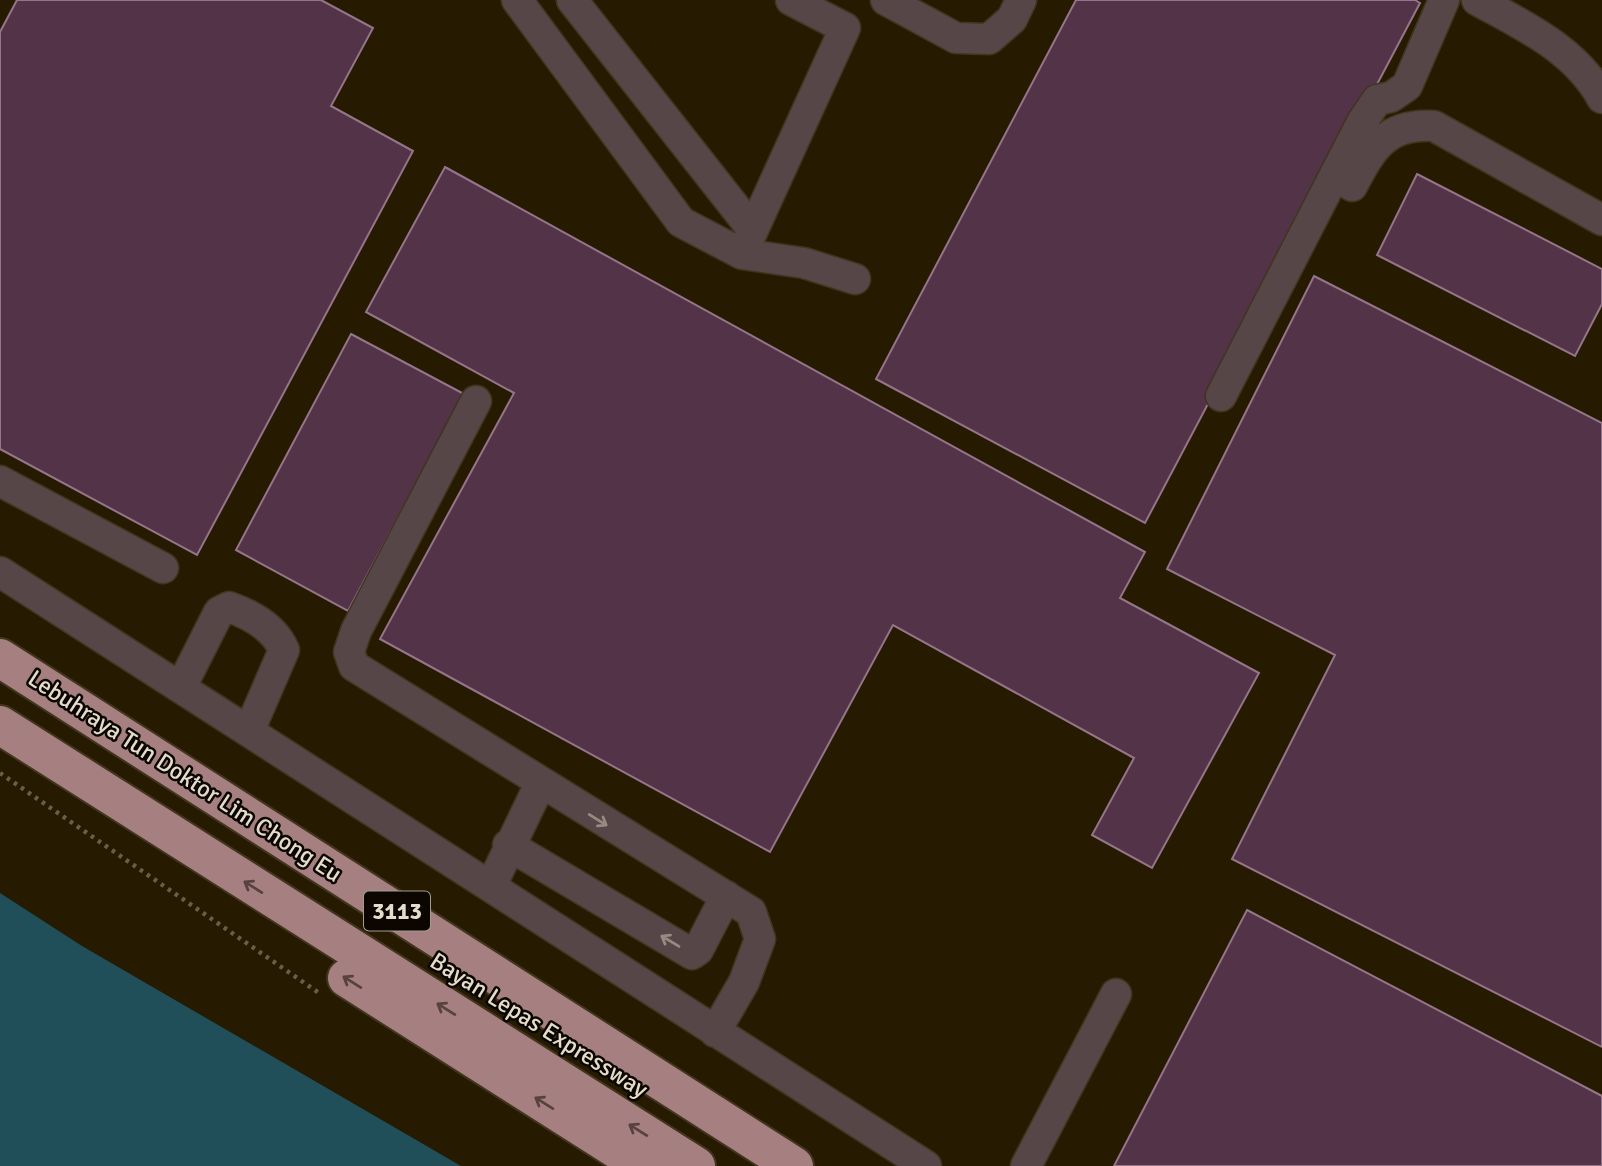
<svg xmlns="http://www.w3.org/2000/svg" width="1602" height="1166" viewBox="0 0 1602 1166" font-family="Signika,sans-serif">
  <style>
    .water { fill: #204f59 }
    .building { fill: #523348; stroke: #947589; stroke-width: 2 }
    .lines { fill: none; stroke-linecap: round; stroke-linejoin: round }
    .minor-casing { stroke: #41351d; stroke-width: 33 }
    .highway-casing { stroke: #41351d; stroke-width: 42 }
    .path { stroke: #695e47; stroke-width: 4.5; stroke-dasharray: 3.5 5; stroke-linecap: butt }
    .minor { stroke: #564647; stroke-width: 30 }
    .highway { stroke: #a67f81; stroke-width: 38 }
    .oneway { stroke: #968a83 }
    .oneway2 { stroke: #584240 }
    .labels { text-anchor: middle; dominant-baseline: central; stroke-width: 5; stroke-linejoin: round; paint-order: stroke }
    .shield { fill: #0b0600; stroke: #a39c8f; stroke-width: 2 }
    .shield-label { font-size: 23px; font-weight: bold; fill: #e4dccc }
    .street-label { font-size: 24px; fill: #e4dccc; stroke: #0b0600 }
  </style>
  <rect width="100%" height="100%" fill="#261a00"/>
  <path class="water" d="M0,893L82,946L461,1166H0Z"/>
  <path class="building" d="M17,0H321L373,28L331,106L413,151L197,555L0,449V32Z
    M1076,0H1415L1420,3L1145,523L876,379Z
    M445,167L1145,552L1120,598L1259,673L1152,868L1092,835L1134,758L893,625L770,852L380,639L514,393L366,312Z
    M1417,174L1602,269V304L1575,356L1377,255Z
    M1314,276L1602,423V1047L1232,859L1335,655L1167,569Z
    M351,334L464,394L348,611L236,550Z
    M1247,910L1602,1096V1166H1114Z"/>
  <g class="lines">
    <defs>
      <path id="minor" d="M517,0L681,222L742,254L804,263L855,279
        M572,0L753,230
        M886,0L956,38L989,39L1012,19L1021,0
        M1477,0C1524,26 1575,49 1602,98
        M1352,186C1372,148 1386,123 1434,126L1602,220
        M742,254L845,28L791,0
        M1221,396L1362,122L1377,100L1391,97L1407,86L1444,0
        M476,401L356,631L349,652L354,666L751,912L760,939L744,982L715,1032
        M0,481L163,568
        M0,572L926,1166
        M181,687L219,612L229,607C252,615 274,627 284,650L249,731
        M508,845L692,954L698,950L726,896
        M491,886L541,782
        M1026,1166L1116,994"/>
      <path id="highway" d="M0,658L794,1166
        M0,725L696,1166
        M347,978L643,1166"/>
    </defs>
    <use href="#minor" class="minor-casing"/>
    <use href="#highway" class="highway-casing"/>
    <path class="path" d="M0,773L319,993"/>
    <use href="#minor" class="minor"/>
    <use href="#highway" class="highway"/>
  </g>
  <defs><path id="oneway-shaft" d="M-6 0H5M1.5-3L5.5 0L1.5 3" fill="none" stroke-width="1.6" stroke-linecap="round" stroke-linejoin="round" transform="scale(1.75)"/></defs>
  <g class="oneway">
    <use href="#oneway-shaft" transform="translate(598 820) rotate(32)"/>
    <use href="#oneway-shaft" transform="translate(670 941) rotate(-149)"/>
  </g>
  <g class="oneway2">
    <use href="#oneway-shaft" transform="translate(253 887) rotate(-148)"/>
    <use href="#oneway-shaft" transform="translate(352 982) rotate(-148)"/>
    <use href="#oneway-shaft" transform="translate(446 1009) rotate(-148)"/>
    <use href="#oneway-shaft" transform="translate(544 1103) rotate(-148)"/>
    <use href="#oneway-shaft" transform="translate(638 1130) rotate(-148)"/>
  </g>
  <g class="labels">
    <rect class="shield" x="364" y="891.5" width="66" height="39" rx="5"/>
    <g class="shield-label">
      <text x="397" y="911">3113</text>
    </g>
    <g class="street-label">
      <text transform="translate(185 776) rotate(33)">Lebuhraya Tun Doktor Lim Chong Eu</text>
      <text transform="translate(539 1025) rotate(32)">Bayan Lepas Expressway</text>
    </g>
  </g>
</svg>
